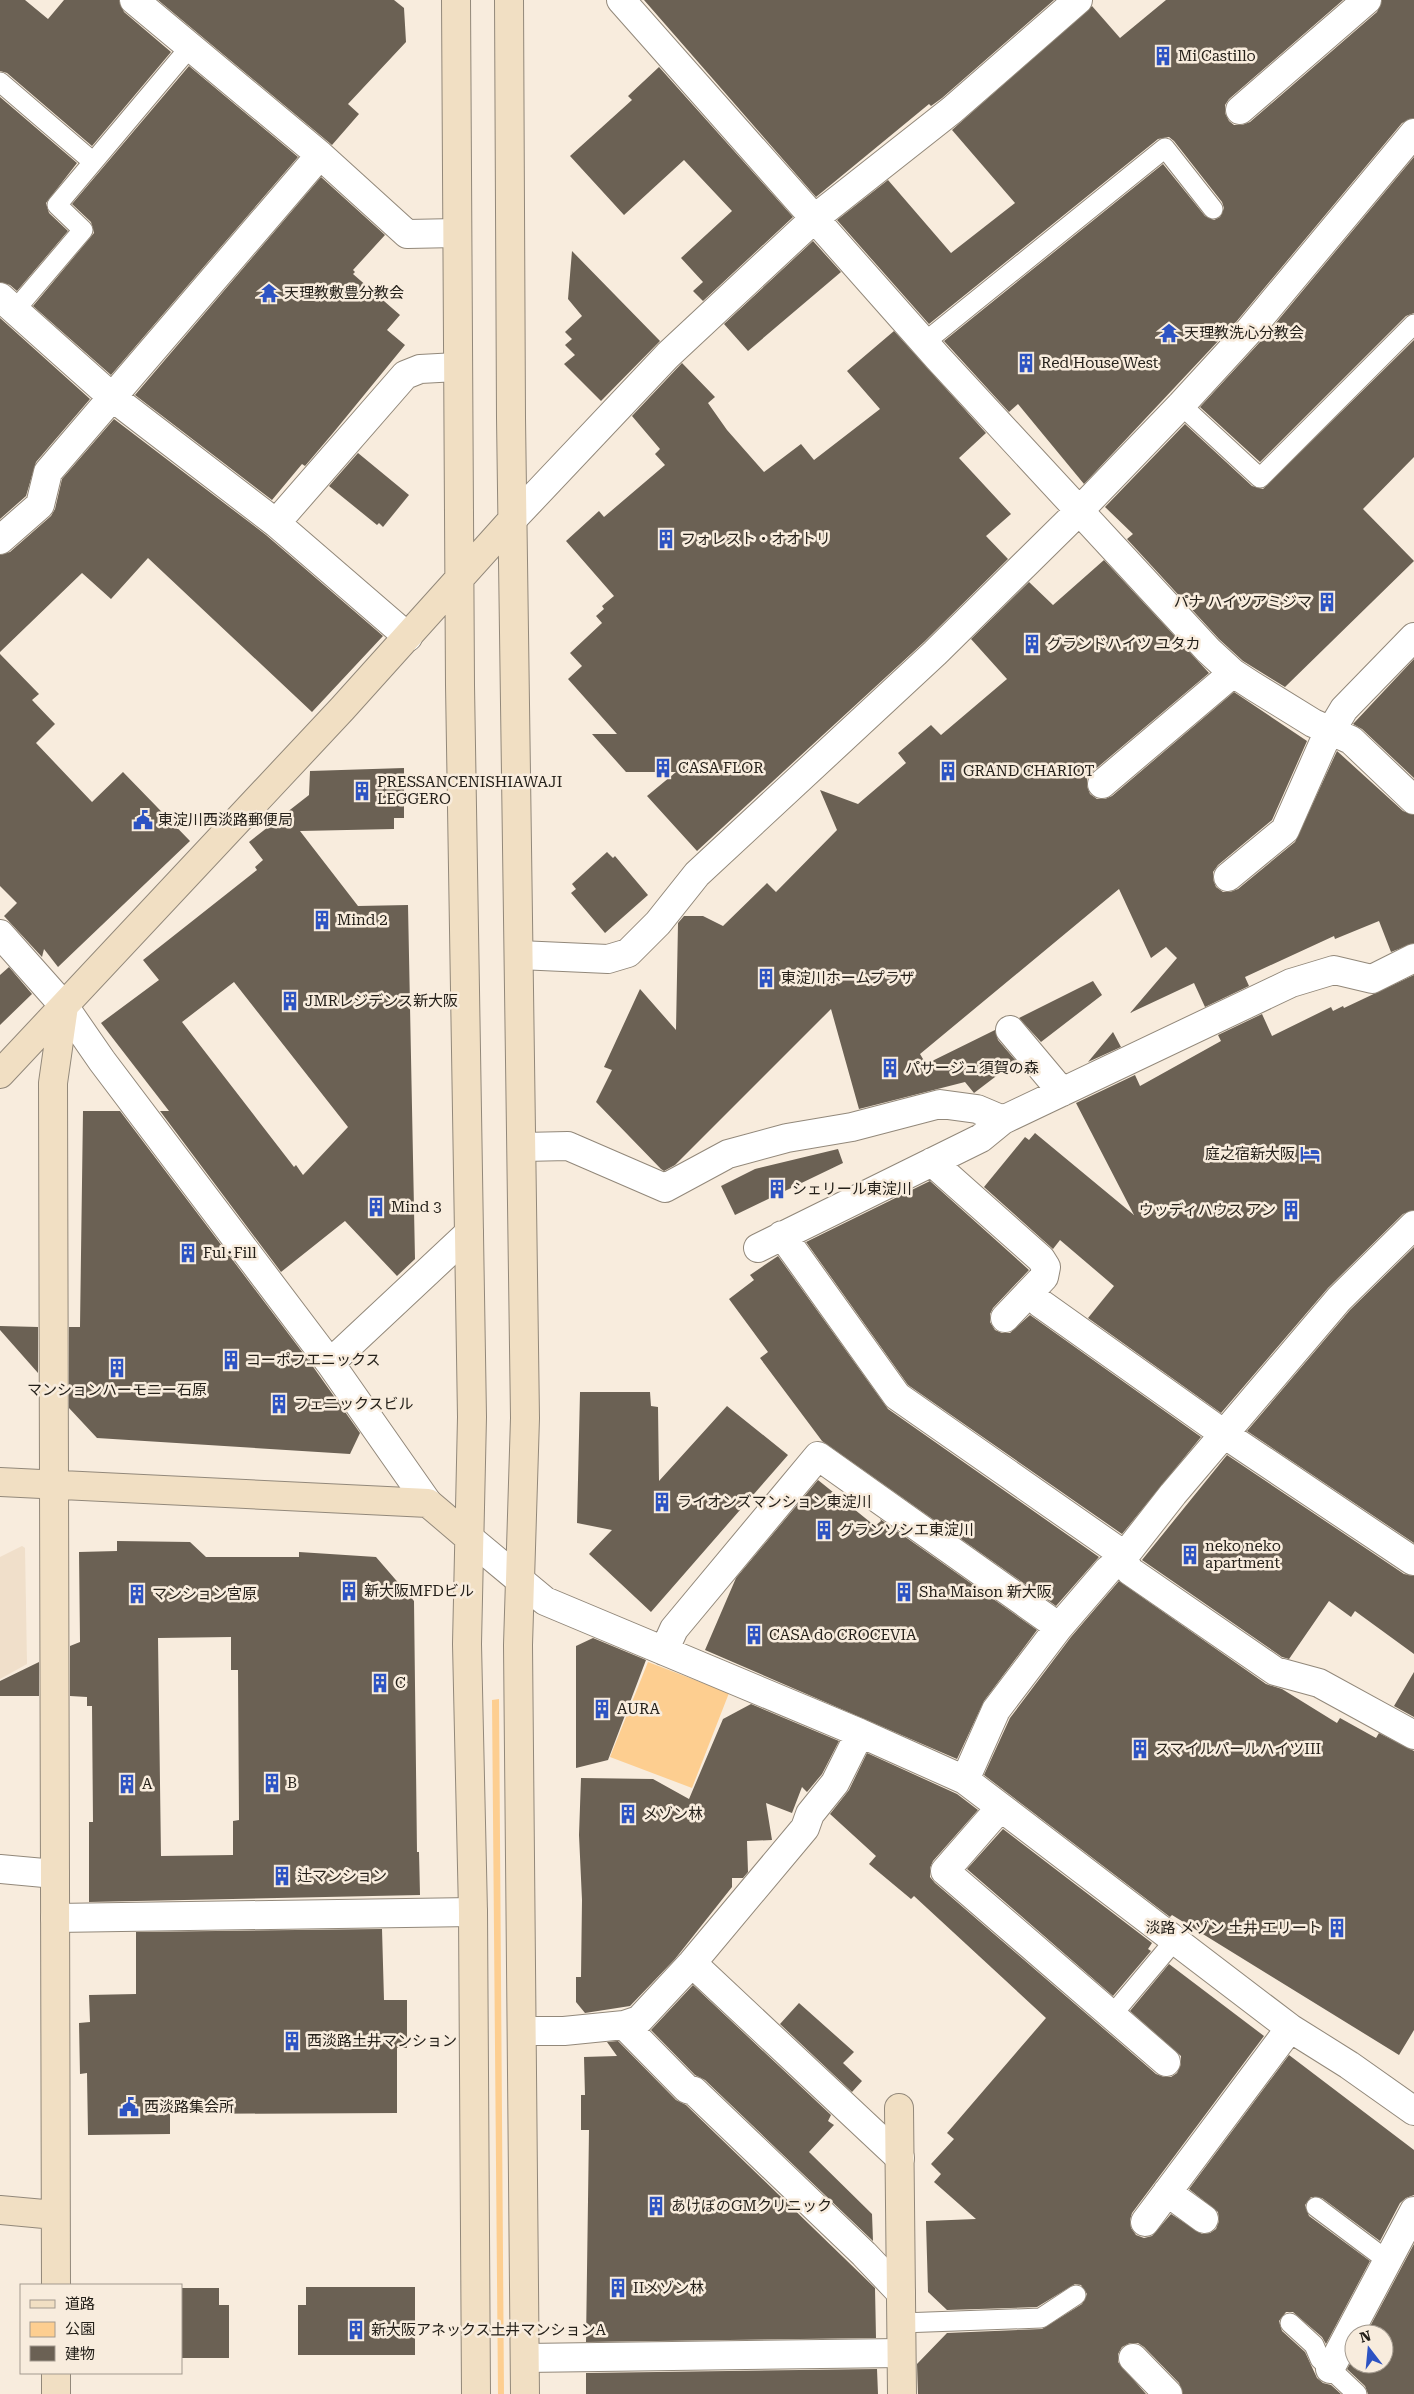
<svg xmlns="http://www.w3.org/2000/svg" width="1414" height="2394" viewBox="0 0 1414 2394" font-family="'Roboto Serif','Noto Sans JP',serif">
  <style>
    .built { fill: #f0dfca }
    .green { fill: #fdce90 }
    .building { fill: #6b6154; fill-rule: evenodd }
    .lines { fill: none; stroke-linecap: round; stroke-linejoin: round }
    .lane-casing { stroke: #92887a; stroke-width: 21 }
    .street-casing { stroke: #92887a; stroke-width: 30 }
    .secondary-casing { stroke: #92887a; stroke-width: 30 }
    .lane { stroke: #fff; stroke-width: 19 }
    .street { stroke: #fff; stroke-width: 28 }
    .secondary { stroke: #f1dfc3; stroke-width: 28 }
    .labels { text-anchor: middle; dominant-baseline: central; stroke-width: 5; stroke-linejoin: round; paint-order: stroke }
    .poi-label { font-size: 15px; fill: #24201a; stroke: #f8ecdd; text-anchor: start }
  </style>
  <rect width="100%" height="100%" fill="#f8ecdd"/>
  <path class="built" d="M22,1546L25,1548L27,1664L0,1679V1557Z"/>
  <path class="green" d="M648,1662L729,1693L692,1788L610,1757Z
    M499,1699L504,2394H498L492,1700Z"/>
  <path class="building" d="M0,0H25L48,19L64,0H119L124,12L171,52L92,146L7,73L0,71Z
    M158,0H394L404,8L406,42L348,104L359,114L332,145Z
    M644,0H1054L942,98L931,106L929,104L816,197Z
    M1166,0H1343L1229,99L1225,105V113L1229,121L1234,125H1242L1250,122L1377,12L1382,0H1414V118L1402,123L1236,322L1084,484L1018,404L1009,412L944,341L1163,164L1205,216L1214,220L1220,217L1224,208L1222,202L1174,141L1169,137L1158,139L929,324L837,220L888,180L951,253L1015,203L952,130L1092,6L1120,38Z
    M189,66L298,157L111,375L33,306L94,233L91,222L72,204Z
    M659,67L793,217L703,301L693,291L703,282L681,258L732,211L684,160L624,215L570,156L632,100L628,96Z
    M0,97L77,163L46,203L49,213L68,231L17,291L10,285L0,282Z
    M1414,157V313L1406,316L1260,462L1200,407L1260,342Z
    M321,177L385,235L353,270L355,272L353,274L400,315L387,330L405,345L333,433L305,466L302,464L272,500L135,395Z
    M813,241L841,272L748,351L724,324Z
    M572,251L660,341L601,401L564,364L575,355L565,345L572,339L565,332L582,316L568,299Z
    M0,318L90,399L36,462L26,496L0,519Z
    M894,331L986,433L959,458L1011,514L986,536L1008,559L924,642L697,851L647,796L676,772H626L592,734H617L568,679L582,666L570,653L602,623L596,616L604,609L602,606L614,596L566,541L599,511L604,517L665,465L655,454L660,449L632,416L682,363L715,397L708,403L727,430L764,472L801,444L814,460L880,409L847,371Z
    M1414,340V457L1363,509L1414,561L1285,687L1243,661L1219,639L1127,539L1133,534L1105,507L1185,424L1252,486L1263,489Z
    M114,419L266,535L383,636L312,712L148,558L111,599L82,573L0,652V555L10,552L51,516L55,509L62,479Z
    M358,453L409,495L383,527L379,523L377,525L329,486Z
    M1104,560L1209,673L1092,772L1087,779V786L1090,794L1097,799H1105L1112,796L1234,692L1307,741L1272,820L1218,865L1213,872V879L1216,887L1223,892H1230L1238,889L1295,842L1337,751L1403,811L1414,815V943L1391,952L1379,921L1335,939L1334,936L1245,977L1249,986L1205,1007L1194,983L1130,1013L1177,958L1166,947L1151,958L1119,889L920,1054L926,1064L995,1030L998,1040L1016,1061L974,1093L965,1082L859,1109L831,1009L675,1165L664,1171L661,1169L596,1102L612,1070L604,1067L640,989L676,1030L678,923L684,916H703L723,926L767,883L776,892L837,830L820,790L858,804L906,763L898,753L931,725L941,735L1007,679L971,639L1029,582L1053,605Z
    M0,654L39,694L32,700L55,724L36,743L92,802L123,772L190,841L58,967L44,949L42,957L4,916L17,903L0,886Z
    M1414,659V778L1362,729L1353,724Z
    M404,768V818H394V829L300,831L358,906L408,905L415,1259L397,1276L345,1221L281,1272L160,1111H169L101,1023L159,980L143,960L257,870L255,867L263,860L249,842L309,795L310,771ZM234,982L348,1127L303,1175L296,1165L294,1167L182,1022Z
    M607,852L613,858L615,856L648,895L605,933L571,893L576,889L572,884Z
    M9,967L32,994L0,1025V975Z
    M1414,975V1210L1403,1214L1328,1288L1221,1413L1088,1318L1114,1286L1060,1240L1053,1249L984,1187L1025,1137L1029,1140L1035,1133L1134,1215L1076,1103L1135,1075L1140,1086L1221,1041L1218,1035L1262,1014L1272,1036L1331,1007L1333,1011L1343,1006L1344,1008Z
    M1093,981L1102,995L1041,1042L1019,1018Z
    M1113,1032L1121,1047L1088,1062Z
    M83,1111H120L309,1361L360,1433L350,1454L97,1438L69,1408V1327H80Z
    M838,1149L843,1163L735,1215L721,1186L755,1169Z
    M930,1181L1029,1270L993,1308L990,1314V1322L995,1330L1002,1333H1010L1030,1315L1201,1437L1122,1534L908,1385L806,1242Z
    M1414,1247V1543L1247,1431L1350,1310Z
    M778,1256L888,1409L1099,1557L1056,1606L822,1441L760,1358L768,1352L729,1299L754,1280L750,1275Z
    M0,1326L38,1327V1373L0,1330Z
    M580,1392H650L651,1406L658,1407L659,1481L727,1406L788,1455L651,1612L589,1554L612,1530L577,1523Z
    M1227,1455L1404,1574L1414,1576V1654L1355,1611L1351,1617L1329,1601L1289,1659L1282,1657L1142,1560Z
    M818,1480L875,1526L881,1521L880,1519L1037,1630L984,1701L957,1759L705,1650L736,1578Z
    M117,1541L190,1542L206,1557H299V1552L376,1557L414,1601L417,1852H419L420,1895L89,1902V1822H93L92,1706H87V1697L70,1696V1646L80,1642L79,1552L117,1551ZM231,1637V1670H238L239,1820L233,1821V1855L161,1856L158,1638Z
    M1119,1581L1266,1684L1282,1689L1337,1723L1340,1718L1376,1738L1379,1733L1414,1751V2030L1399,2055L1172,1915L1170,1917L984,1775L1010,1718L1071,1637Z
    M593,1638L646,1660L608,1760L576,1768V1646Z
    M39,1662V1696H0V1681Z
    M1414,1672V1717L1394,1706Z
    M751,1704L839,1741L822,1774L807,1792L802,1787L792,1813L766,1803L772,1840L747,1841L748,1872L743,1878H732V1887L675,1959L630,2006L585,2013L576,2002V1977H581L582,1900L579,1835L581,1778L653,1779L689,1799L723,1719Z
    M867,1753L957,1794L978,1810L933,1861L930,1868V1877L935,1883L1156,2074L1164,2077H1171L1177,2073L1181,2064V2056L1130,2011L1169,1964L1264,2036L1132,2213L1130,2220L1131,2228L1136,2235L1144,2238L1152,2236L1171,2214L1202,2234L1210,2233L1216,2229L1219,2221L1218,2212L1189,2189L1289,2055L1414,2150V2195L1406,2198L1400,2203L1380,2241L1322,2198L1311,2197L1305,2205L1309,2216L1370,2261L1326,2344L1322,2337L1293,2312H1286L1279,2321L1282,2331L1305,2352L1317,2378L1323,2383L1331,2385L1341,2394H1183L1179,2383L1144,2347L1138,2343H1130L1122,2347L1118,2354V2362L1146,2394H918L917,2364L947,2333L1042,2329L1082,2304L1087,2294L1081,2285L1075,2284L1037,2307L947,2310L928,2292L926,2221L976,2219L934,2182L941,2174L931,2164L954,2139L947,2133L1046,2018L914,1896L911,1899L869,1864L876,1856L830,1814L849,1790Z
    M1003,1829L1152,1943L1148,1949L1151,1951L1113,1996L967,1869Z
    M382,1929L384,2000H407V2048H397V2113L170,2114V2134L88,2135L87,2073L80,2074L79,2023L90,2022L89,1995L136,1994V1932Z
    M693,1985L831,2115L828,2121L834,2125L809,2152L872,2214L873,2241L705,2080L695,2075L651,2030Z
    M799,2003L854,2052L843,2063L862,2081L852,2092L780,2024Z
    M618,2041L676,2100L686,2105L875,2288L876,2338L586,2342L589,2130H581V2095H585L584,2057L617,2056L607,2042Z
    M1414,2244V2394H1368L1365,2386L1347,2369L1354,2357V2364H1384V2334H1366Z
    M306,2287H415V2355H298V2305H306Z
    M181,2288H219V2305H229V2358H181Z
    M877,2369L878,2394H586V2373Z"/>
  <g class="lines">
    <defs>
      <path id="lane" d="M0,82L92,161
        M15,310L83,230L57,205L190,47
        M925,342L1165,148L1213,209
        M1181,405L1260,478L1414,324
        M1112,2015L1175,1940
        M1316,2207L1388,2261
        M901,2323L1041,2318L1076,2295
        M1290,2323L1314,2345L1320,2359L1357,2394"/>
      <path id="street" d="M134,0L320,155L407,234L457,233
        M621,0L938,358L1208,650L1233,673L1253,686L1313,723L1351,740L1414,800
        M1240,110L1367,0
        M0,297L112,397L276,523L408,637
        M512,520L668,355L815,218L952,110L1078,0
        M276,523L405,375L420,369L457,367
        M0,540L40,505L48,472L320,155
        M1102,784L1233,673
        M1228,877L1285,830L1323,744L1344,709L1414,637
        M0,934L64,1006L102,1061L330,1363L428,1503
        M519,955L608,959L628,953L658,923L697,874L935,653L1078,512L1181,405L1248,332L1414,133
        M1010,1030L1062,1092
        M523,1147L568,1146L665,1188L728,1154L787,1138L852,1127L940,1104L977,1109L1003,1120
        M932,1162L1041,1259L1046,1267L1044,1277L1005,1318
        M782,1235L897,1396L1117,1550L1130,1571L1275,1671L1319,1683L1414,1735
        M758,1248L981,1138L1003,1120L1291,983L1334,970L1372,979L1414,958
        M1035,1287V1297L1040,1303L1224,1434L1413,1561
        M330,1363L469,1233
        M468,1537L545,1601L860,1733L965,1780L1290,2028L1349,2065L1414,2111
        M664,1651L674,1629L818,1456L1059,1627
        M965,1780L996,1710L1059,1627L1108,1570L1122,1559L1173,1494L1339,1299L1414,1225
        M1000,1808L945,1871L1166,2062
        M0,1869L55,1874
        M55,1918L473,1912
        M692,1963L900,2158
        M624,2025L687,2089L694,2091L864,2254L901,2293
        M522,2031H564L624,2025L639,2020L692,1963L805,1828L810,1814L835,1783L860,1733
        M1167,2192L1204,2219
        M1145,2222L1290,2028
        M525,2358L901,2353
        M1133,2358L1168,2394
        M1330,2369L1414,2211"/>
      <path id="secondary" d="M456,0L460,685L472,1417L467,1644L473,1912L476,2394
        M509,0L511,418L525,1418L518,1645L525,2394
        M0,1074L342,709L512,520
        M0,1482L428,1503L468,1537
        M899,2108L902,2394
        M0,2210L55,2215
        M56,2285L53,1083L64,1006
        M56,2373V2394"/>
    </defs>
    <use href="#lane" class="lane-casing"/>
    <use href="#street" class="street-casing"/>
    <use href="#secondary" class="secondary-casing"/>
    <use href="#lane" class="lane"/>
    <use href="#street" class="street"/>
    <use href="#secondary" class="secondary"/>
  </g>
  <defs>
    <symbol id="building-bare" viewBox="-9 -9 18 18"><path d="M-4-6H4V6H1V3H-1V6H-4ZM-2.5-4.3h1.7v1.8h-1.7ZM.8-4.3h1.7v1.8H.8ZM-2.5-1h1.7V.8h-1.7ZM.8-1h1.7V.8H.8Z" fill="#2d53c3" stroke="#f8ecdd" stroke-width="2.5" paint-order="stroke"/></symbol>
    <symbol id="temple-bare" viewBox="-9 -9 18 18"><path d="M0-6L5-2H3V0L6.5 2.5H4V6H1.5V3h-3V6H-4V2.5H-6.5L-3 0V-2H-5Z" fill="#2d53c3" stroke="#f8ecdd" stroke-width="2.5" paint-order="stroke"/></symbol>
    <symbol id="civic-bare" viewBox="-9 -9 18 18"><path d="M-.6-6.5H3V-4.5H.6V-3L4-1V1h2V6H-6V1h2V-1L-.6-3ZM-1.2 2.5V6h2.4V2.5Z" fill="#2d53c3" stroke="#f8ecdd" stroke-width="2.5" paint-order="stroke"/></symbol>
    <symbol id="hotel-bare" viewBox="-9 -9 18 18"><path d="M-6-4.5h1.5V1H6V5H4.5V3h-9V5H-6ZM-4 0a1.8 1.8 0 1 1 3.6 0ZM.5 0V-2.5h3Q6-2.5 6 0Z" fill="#2d53c3" stroke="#f8ecdd" stroke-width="2.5" paint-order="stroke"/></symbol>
  </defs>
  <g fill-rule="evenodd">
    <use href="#building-bare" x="1149" y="42" width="28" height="28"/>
    <use href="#temple-bare" x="255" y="279" width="28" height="28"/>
    <use href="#temple-bare" x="1155" y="319" width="28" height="28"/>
    <use href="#building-bare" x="1012" y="349" width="28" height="28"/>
    <use href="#building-bare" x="652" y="525" width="28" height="28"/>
    <use href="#building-bare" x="1313" y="588" width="28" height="28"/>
    <use href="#building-bare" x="1018" y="630" width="28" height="28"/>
    <use href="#building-bare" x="649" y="754" width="28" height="28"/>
    <use href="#building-bare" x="934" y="757" width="28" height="28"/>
    <use href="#building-bare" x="348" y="777" width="28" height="28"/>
    <use href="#civic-bare" x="129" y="806" width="28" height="28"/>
    <use href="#building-bare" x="308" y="906" width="28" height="28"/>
    <use href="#building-bare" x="752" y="964" width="28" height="28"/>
    <use href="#building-bare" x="276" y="987" width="28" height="28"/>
    <use href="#building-bare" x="876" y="1054" width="28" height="28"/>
    <use href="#hotel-bare" x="1296" y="1140" width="28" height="28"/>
    <use href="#building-bare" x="763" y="1175" width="28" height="28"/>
    <use href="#building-bare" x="362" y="1193" width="28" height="28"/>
    <use href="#building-bare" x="1277" y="1196" width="28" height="28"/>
    <use href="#building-bare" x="174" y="1239" width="28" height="28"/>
    <use href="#building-bare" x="217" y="1346" width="28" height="28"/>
    <use href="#building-bare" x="103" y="1354" width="28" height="28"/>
    <use href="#building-bare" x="265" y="1390" width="28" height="28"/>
    <use href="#building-bare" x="648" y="1488" width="28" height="28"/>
    <use href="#building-bare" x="810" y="1516" width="28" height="28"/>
    <use href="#building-bare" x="1176" y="1541" width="28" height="28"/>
    <use href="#building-bare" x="335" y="1577" width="28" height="28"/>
    <use href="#building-bare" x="890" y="1578" width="28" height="28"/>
    <use href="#building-bare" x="123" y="1580" width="28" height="28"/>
    <use href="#building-bare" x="740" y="1621" width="28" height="28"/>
    <use href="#building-bare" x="366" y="1669" width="28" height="28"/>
    <use href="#building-bare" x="588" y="1695" width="28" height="28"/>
    <use href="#building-bare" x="1126" y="1735" width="28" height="28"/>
    <use href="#building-bare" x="258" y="1769" width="28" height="28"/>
    <use href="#building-bare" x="113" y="1770" width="28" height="28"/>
    <use href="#building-bare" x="614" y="1800" width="28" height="28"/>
    <use href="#building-bare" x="268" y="1862" width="28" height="28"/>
    <use href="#building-bare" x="1323" y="1914" width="28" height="28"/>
    <use href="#building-bare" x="278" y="2027" width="28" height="28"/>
    <use href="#civic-bare" x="115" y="2093" width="28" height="28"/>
    <use href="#building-bare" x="642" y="2192" width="28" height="28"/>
    <use href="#building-bare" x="604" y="2274" width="28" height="28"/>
    <use href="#building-bare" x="342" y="2316" width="28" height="28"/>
  </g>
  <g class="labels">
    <g class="poi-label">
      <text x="1178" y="56">Mi Castillo</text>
      <text x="284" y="293">天理教敷豊分教会</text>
      <text x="1184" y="333">天理教洗心分教会</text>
      <text x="1041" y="363">Red House West</text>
      <text x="681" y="539">フォレスト・オオトリ</text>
      <text x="1312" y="602" text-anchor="end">パナ ハイツアミジマ</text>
      <text x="1047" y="644">グランドハイツ ユタカ</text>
      <text x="678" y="768">CASA FLOR</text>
      <text x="963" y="771">GRAND CHARIOT</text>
      <text x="377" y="782">PRESSANCENISHIAWAJI<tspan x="377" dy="17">LEGGERO</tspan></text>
      <text x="158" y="820">東淀川西淡路郵便局</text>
      <text x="337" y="920">Mind 2</text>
      <text x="781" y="978">東淀川ホームプラザ</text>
      <text x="305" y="1001">JMRレジデンス新大阪</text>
      <text x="905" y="1068">パサージュ須賀の森</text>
      <text x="1295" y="1154" text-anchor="end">庭之宿新大阪</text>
      <text x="792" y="1189">シェリール東淀川</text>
      <text x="391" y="1207">Mind 3</text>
      <text x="1276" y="1210" text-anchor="end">ウッディハウス アン</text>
      <text x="203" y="1253">Ful･Fill</text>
      <text x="246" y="1360">コーポフエニックス</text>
      <text x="117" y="1390" text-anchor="middle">マンションハーモニー石原</text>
      <text x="294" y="1404">フェニックスビル</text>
      <text x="677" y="1502">ライオンズマンション東淀川</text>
      <text x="839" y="1530">グランソシエ東淀川</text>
      <text x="1205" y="1546">neko neko<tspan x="1205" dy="17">apartment</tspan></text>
      <text x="364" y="1591">新大阪MFDビル</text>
      <text x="919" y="1592">Sha Maison 新大阪</text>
      <text x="152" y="1594">マンション宮原</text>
      <text x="769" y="1635">CASA do CROCEVIA</text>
      <text x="395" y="1683">C</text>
      <text x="617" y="1709">AURA</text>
      <text x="1155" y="1749">スマイルパールハイツIII</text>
      <text x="287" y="1783">B</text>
      <text x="142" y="1784">A</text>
      <text x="643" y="1814">メゾン林</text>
      <text x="297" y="1876">辻マンション</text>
      <text x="1322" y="1928" text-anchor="end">淡路 メゾン 土井 エリート</text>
      <text x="307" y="2041">西淡路土井マンション</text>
      <text x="144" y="2107">西淡路集会所</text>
      <text x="671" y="2206">あけぼのGMクリニック</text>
      <text x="633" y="2288">IIメゾン林</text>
      <text x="371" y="2330">新大阪アネックス土井マンションA</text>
    </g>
  </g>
  <rect x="20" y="2284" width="162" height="90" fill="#f8ecdd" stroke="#a39a8f"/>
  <rect x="30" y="2300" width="25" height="8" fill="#f1dfc3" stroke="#a39a8f"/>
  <text x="65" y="2309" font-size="15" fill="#24201a">道路</text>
  <rect x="30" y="2322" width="25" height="15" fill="#fdce90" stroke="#a39a8f"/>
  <text x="65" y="2334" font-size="15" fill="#24201a">公園</text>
  <rect x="30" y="2346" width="25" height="15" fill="#6b6154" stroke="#a39a8f"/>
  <text x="65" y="2359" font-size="15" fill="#24201a">建物</text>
  <g transform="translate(1369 2349) rotate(344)"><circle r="24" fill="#f8ecdd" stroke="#a39a8f"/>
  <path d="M0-4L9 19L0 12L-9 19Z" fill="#2d53c3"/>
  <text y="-8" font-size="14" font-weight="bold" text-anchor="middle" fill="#24201a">N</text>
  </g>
</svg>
